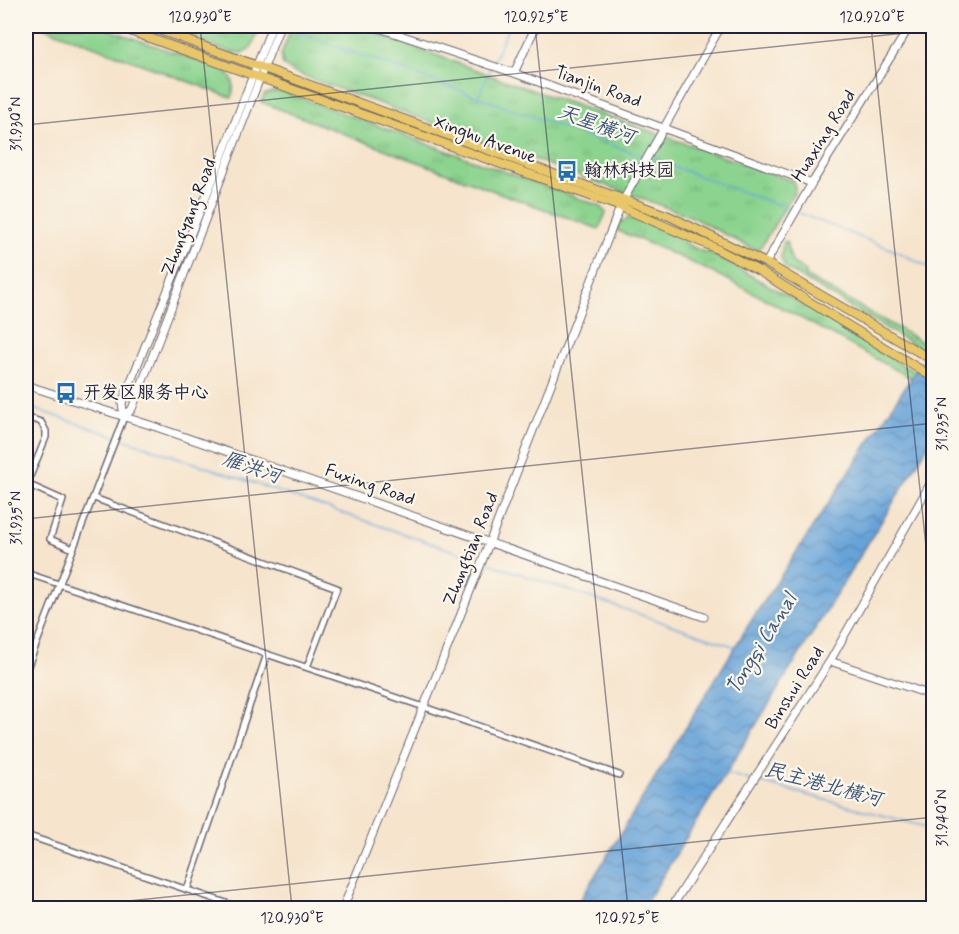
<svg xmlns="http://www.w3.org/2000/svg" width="959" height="934" viewBox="0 0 959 934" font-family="Mynerve,'LXGW WenKai TC',sans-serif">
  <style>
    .grass { fill: url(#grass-tufts); stroke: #567a64; stroke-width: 1.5 }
    .water { fill: url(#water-waves); stroke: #44628a; stroke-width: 1.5 }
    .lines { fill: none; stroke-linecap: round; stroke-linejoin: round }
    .stream { stroke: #66a3d8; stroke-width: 1.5 }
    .minor-casing { stroke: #6c666e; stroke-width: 8 }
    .tertiary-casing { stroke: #6c666e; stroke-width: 9 }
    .primary-casing { stroke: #6c666e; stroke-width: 10 }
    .minor { stroke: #fff; stroke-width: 5 }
    .tertiary { stroke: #fff; stroke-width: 7 }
    .primary { stroke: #e9c769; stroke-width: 8 }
    .ticks { fill: none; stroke: #22223b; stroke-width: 1.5; stroke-opacity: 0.45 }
    .labels { text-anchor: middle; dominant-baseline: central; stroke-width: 4.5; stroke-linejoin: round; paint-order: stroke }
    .street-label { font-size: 18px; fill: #22223b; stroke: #fbf7ec }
    .poi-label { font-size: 18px; fill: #22223b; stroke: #fbf7ec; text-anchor: start }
    .water-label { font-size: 20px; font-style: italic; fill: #3d567a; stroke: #fbf7ec }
    .neatline { fill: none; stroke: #22223b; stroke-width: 2 }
    .ticks-label { font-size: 15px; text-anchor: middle; fill: #22223b }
  </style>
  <defs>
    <pattern id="grass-tufts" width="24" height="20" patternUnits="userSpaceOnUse" patternTransform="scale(1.5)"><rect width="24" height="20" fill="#8bd38e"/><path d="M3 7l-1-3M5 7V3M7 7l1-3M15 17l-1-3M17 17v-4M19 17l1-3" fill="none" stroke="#78b57b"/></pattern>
    <pattern id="water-waves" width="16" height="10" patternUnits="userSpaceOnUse" patternTransform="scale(1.5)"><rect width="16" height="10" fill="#66a3d8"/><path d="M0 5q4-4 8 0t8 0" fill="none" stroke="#5484b0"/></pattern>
  </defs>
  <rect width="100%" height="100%" fill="#fbf7ec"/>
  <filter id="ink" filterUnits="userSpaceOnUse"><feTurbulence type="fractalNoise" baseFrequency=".0167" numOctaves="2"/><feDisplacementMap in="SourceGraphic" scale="12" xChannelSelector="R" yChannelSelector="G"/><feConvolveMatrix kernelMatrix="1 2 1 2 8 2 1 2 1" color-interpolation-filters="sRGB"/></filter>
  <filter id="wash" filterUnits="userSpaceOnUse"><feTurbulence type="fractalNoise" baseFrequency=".008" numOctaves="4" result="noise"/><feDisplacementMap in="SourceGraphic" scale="24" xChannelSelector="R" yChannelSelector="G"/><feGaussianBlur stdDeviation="1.35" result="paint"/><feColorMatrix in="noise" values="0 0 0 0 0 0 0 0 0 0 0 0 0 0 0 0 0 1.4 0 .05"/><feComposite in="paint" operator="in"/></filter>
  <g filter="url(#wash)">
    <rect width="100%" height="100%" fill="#f6e4cc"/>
    <path class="grass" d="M40,26H99L222,69C234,77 235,84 232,98Z
      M157,26H245L259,30L250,50L242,53L231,52Z
      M292,26H357L495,77L793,181L795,187L794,193L762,245L758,249L751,248L690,216L293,72L283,65L281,55Z
      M271,92H284L600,206L606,213L599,229L497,192L261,102L264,95Z
      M629,218L639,220L684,239L683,242L705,253L707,251L845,328L849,335L915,372L911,378C815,326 719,270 616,230L619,223Z
      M783,242H786L792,262L805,271L807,277L933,348L929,354L785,268L781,258Z"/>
    <path class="water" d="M933,348V438L643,908H575L751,621L915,372Z"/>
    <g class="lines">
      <path class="stream" d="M283,27L645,157
        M493,62L509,26
        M479,95L490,69
        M650,158L792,210
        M799,213L898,252L934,270
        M26,406L469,556
        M488,563L736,647
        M726,773L750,780
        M755,781L934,829"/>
    </g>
  </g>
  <g filter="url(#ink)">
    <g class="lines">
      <defs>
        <path id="minor" d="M26,417L41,422L46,431V437L27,484L63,500L50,539L73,549
          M94,498L337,588L307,667
          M26,573L424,707L619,775
          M26,671L124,417
          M26,835L241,908
          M187,890L267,654"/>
        <path id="tertiary" d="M373,26L514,73L812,183
          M514,73L536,26
          M766,263L812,183L910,26
          M26,385L156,427L704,617
          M124,417L132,409L280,26
          M124,417L122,403L213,179L272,26
          M830,661L934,696
          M343,908L481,564L617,215L624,199L721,26
          M671,908L830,661L934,477"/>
        <path id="primary" d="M116,26L621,207L715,248L759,271L934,378
          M148,26L669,216L766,263L934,361"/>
      </defs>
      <use href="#minor" class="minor-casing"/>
      <use href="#tertiary" class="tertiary-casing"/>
      <use href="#primary" class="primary-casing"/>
      <use href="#minor" class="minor"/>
      <use href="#tertiary" class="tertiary"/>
      <use href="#primary" class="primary"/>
    </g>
  </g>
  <path class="ticks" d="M200,26L292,908M535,26L628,908M871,26L934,622M26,125L934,30M26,519L934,423M61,908L934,817"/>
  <defs>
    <symbol id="bus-bare" viewBox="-9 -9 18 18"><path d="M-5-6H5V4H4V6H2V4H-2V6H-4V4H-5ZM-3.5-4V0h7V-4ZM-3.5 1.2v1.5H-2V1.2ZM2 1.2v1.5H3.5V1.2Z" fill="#1f6fb2" stroke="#fbf7ec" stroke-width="2.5" paint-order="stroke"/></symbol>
  </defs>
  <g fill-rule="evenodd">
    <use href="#bus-bare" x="552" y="156" width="30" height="30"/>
    <use href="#bus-bare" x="51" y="378" width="30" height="30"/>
  </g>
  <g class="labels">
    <g class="street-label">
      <text transform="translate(598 87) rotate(20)">Tianjin Road</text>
      <text transform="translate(824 136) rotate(-58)">Huaxing Road</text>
      <text transform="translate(485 140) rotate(20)">Xinghu Avenue</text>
      <text transform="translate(189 217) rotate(-69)">Zhongyang Road</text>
      <text transform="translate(370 485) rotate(19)">Fuxing Road</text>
      <text transform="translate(471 549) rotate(-68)">Zhongtian Road</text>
      <text transform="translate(795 688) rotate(-58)">Binshui Road</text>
    </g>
    <g class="poi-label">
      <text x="584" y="171">翰林科技园</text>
      <text x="83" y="393">开发区服务中心</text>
    </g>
    <g class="water-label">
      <text transform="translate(596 125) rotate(20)">天星横河</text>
      <text transform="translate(252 468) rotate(19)">雁洪河</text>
      <text transform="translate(762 644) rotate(-58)">Tongqi Canal</text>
      <text transform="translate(823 785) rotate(15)">民主港北横河</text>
    </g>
  </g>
  <rect width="959" height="934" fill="none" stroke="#fbf7ec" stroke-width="66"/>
  <rect x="33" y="33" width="893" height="868" class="neatline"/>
  <g class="ticks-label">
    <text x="200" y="22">120.930°E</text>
    <text x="536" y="22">120.925°E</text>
    <text x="872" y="22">120.920°E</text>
    <text transform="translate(16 124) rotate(-90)" y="5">31.930°N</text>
    <text transform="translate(942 424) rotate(-90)" y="5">31.935°N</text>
    <text transform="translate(16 518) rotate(-90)" y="5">31.935°N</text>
    <text transform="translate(942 818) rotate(-90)" y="5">31.940°N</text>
    <text x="292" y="923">120.930°E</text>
    <text x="627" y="923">120.925°E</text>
  </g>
</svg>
